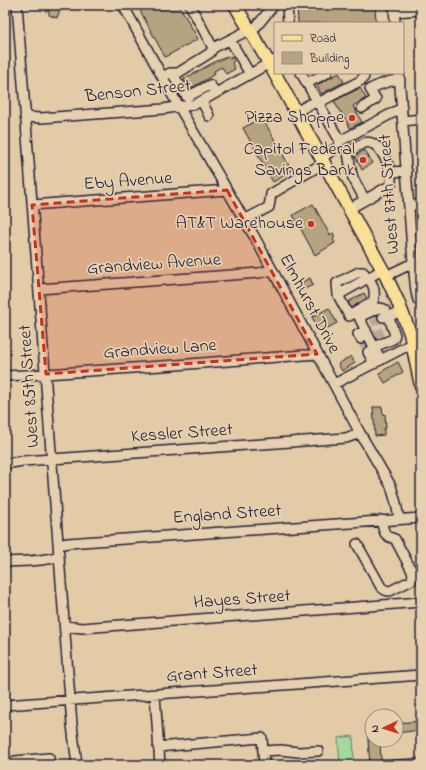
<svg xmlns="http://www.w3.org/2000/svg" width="426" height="770" viewBox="0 0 426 770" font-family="'Indie Flower',sans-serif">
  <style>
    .green { fill: #a2da9e; stroke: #627e6c }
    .building { fill: #b6a37f; stroke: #22223b }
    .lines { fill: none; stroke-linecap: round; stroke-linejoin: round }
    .minor-tunnel { stroke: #bca991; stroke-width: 9; stroke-dasharray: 9 4.5; stroke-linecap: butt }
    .minor-casing { stroke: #22223b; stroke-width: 12 }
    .major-casing { stroke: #22223b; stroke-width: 15 }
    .minor { stroke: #e7d0b0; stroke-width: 9 }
    .major { stroke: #fadf96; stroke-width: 12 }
    .marked { fill: #c8321e; fill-opacity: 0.2; stroke: #c8321e; stroke-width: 3; stroke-dasharray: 8 5; stroke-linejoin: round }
    .poi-dot { fill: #c8321e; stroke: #e7d0b0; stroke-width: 1.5 }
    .labels { text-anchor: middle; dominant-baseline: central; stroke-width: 3.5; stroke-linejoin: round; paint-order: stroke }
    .street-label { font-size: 18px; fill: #22223b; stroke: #e7d0b0 }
    .poi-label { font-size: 18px; fill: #22223b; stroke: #e7d0b0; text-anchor: end }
  </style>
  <rect width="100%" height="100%" fill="#e2cba6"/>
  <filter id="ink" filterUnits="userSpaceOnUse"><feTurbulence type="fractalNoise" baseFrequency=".025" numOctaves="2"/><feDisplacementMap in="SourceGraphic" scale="8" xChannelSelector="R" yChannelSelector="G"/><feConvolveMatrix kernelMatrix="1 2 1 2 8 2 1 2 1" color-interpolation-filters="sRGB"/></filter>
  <g filter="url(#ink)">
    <path class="green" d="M353,736L354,765H340L338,738Z"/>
    <path class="building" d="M45,5H78V9L60,10L57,18L49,15V11H45Z
      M137,5H179L198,39L165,57Z
      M297,5H375L376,23H298Z
      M228,56L229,58L232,57L234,61L232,63L235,69L226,74L222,67L214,71L215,74L190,89L184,79L211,64L218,60V61Z
      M339,73L344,82L321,94L317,85Z
      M360,88L366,98L353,106L362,122L350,128L341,112H340L334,101Z
      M262,117L292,171L273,182L243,128Z
      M365,150L372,163L362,170L355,156Z
      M313,204L330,235L333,233L335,237L333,239L335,243L315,255L293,215Z
      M310,278L313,285L298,292L295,286Z
      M364,293L367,298L351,308L348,302Z
      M329,308L337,323L320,332L312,317Z
      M351,356L355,363L342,371L338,364Z
      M398,362L403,372L385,383L379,373Z
      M373,407H382L383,414H385L386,428H384V435L375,436Z
      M421,721V730L396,733V723Z
      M372,724V740H368L367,725Z
      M368,740H380L381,761L421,758V765H370Z"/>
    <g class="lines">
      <path class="minor-tunnel" d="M371,322L383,317
        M375,335L388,331
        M361,339L368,352"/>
      <defs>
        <path id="minor" d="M17,5L59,556L72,725L77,765
          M123,5L170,91L249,228L254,236L360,433L391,486L396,503L399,519
          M190,5L213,48
          M287,5L288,23
          M394,5L395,23
          M395,12L421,10
          M251,33L274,5
          M230,40L250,74
          M172,73L187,97L210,85L216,93
          M301,73L340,141L402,108
          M399,73L413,263L416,292L418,300L421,301
          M162,77L170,73H178L210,53L213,48L249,30
          M307,83L327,73
          M202,101L209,116
          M362,108L376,99L370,89C380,84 389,80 400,80
          M296,112L310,104L318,103L360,81L364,77V73
          M25,117L41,118L164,109L179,106H187L198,103L275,60
          M403,121L421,119
          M348,153C352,150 357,146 362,144C377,136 387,161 391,172
          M348,153L351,170L353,178L365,200
          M321,158L338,147L340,141
          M32,205L227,190
          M410,205H421
          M349,209L391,185V172L407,171
          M244,220L269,207L271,194L324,163
          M359,272H363C372,282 377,289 373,302L349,316L338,295L337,283Z
          M386,276L413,263
          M39,289L259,273L272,270
          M338,295L382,270
          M361,339L358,334L366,330
          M374,347L359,317L379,308L384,309L388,315L383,317
          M368,352L374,364
          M381,360L374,347L393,339L395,335L388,315H392L402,311
          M5,376L46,374L176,365L317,354
          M334,384L413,343
          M5,464L23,461L52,459L346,438L360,433
          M357,544L381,587C384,590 386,591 390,591L412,580L413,573L395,539C383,536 384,531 381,520
          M58,545L68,543L421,518
          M5,562C23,561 42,562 59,556
          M65,626L82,628L421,602
          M155,695L160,765
          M5,705L421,675
          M158,747L262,738L264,765
          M263,751L281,750L298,752L318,751
          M15,765V761L49,758V765"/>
        <path id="major" d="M235,5L269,63L386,276L398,302L410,333L421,386"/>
      </defs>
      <use href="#minor" class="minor-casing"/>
      <use href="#major" class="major-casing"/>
      <use href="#minor" class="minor"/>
      <use href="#major" class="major"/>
    </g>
  </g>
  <path class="marked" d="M227,190L317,354L46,374L32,205Z"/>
  <g class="poi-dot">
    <circle cx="352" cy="118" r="4"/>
    <circle cx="363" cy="160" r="4"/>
    <circle cx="311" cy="224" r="4"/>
  </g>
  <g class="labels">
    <g class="street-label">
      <text transform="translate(138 92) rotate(-6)">Benson Street</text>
      <text transform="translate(128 182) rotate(-4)">Eby Avenue</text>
      <text transform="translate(390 194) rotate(-94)">West 87th Street</text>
      <text transform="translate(154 265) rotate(-4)">Grandview Avenue</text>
      <text transform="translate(309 304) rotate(62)">Elmhurst Drive</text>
      <text transform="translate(160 350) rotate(-4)">Grandview Lane</text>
      <text transform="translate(30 386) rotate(-94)">West 85th Street</text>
      <text transform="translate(182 434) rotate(-4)">Kessler Street</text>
      <text transform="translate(227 515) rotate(-4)">England Street</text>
      <text transform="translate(242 600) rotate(-4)">Hayes Street</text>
      <text transform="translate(212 674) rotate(-4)">Grant Street</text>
    </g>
    <g class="poi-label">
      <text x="344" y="118">Pizza Shoppe</text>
      <text x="355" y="150">Capitol Federal<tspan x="355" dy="21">Savings Bank</tspan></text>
      <text x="303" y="224">AT&amp;T Warehouse</text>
    </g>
  </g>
  <rect width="426" height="770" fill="none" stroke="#e7d0b0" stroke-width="20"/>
  <rect x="10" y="10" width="406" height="750" fill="none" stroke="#22223b" stroke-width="1.5" filter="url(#ink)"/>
  <rect x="274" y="22" width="130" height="52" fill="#e7d0b0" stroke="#988a81"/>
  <rect x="282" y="35" width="20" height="6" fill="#fadf96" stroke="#988a81"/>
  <text x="310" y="42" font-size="12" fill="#22223b">Road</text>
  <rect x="282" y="52" width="20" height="12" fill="#b6a37f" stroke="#988a81"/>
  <text x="310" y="62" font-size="12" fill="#22223b">Building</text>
  <g transform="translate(384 728) rotate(266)"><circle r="19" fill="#e7d0b0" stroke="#988a81"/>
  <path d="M0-3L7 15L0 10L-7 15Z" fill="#c8321e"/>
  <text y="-6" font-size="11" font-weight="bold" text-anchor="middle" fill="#22223b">N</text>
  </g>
</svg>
